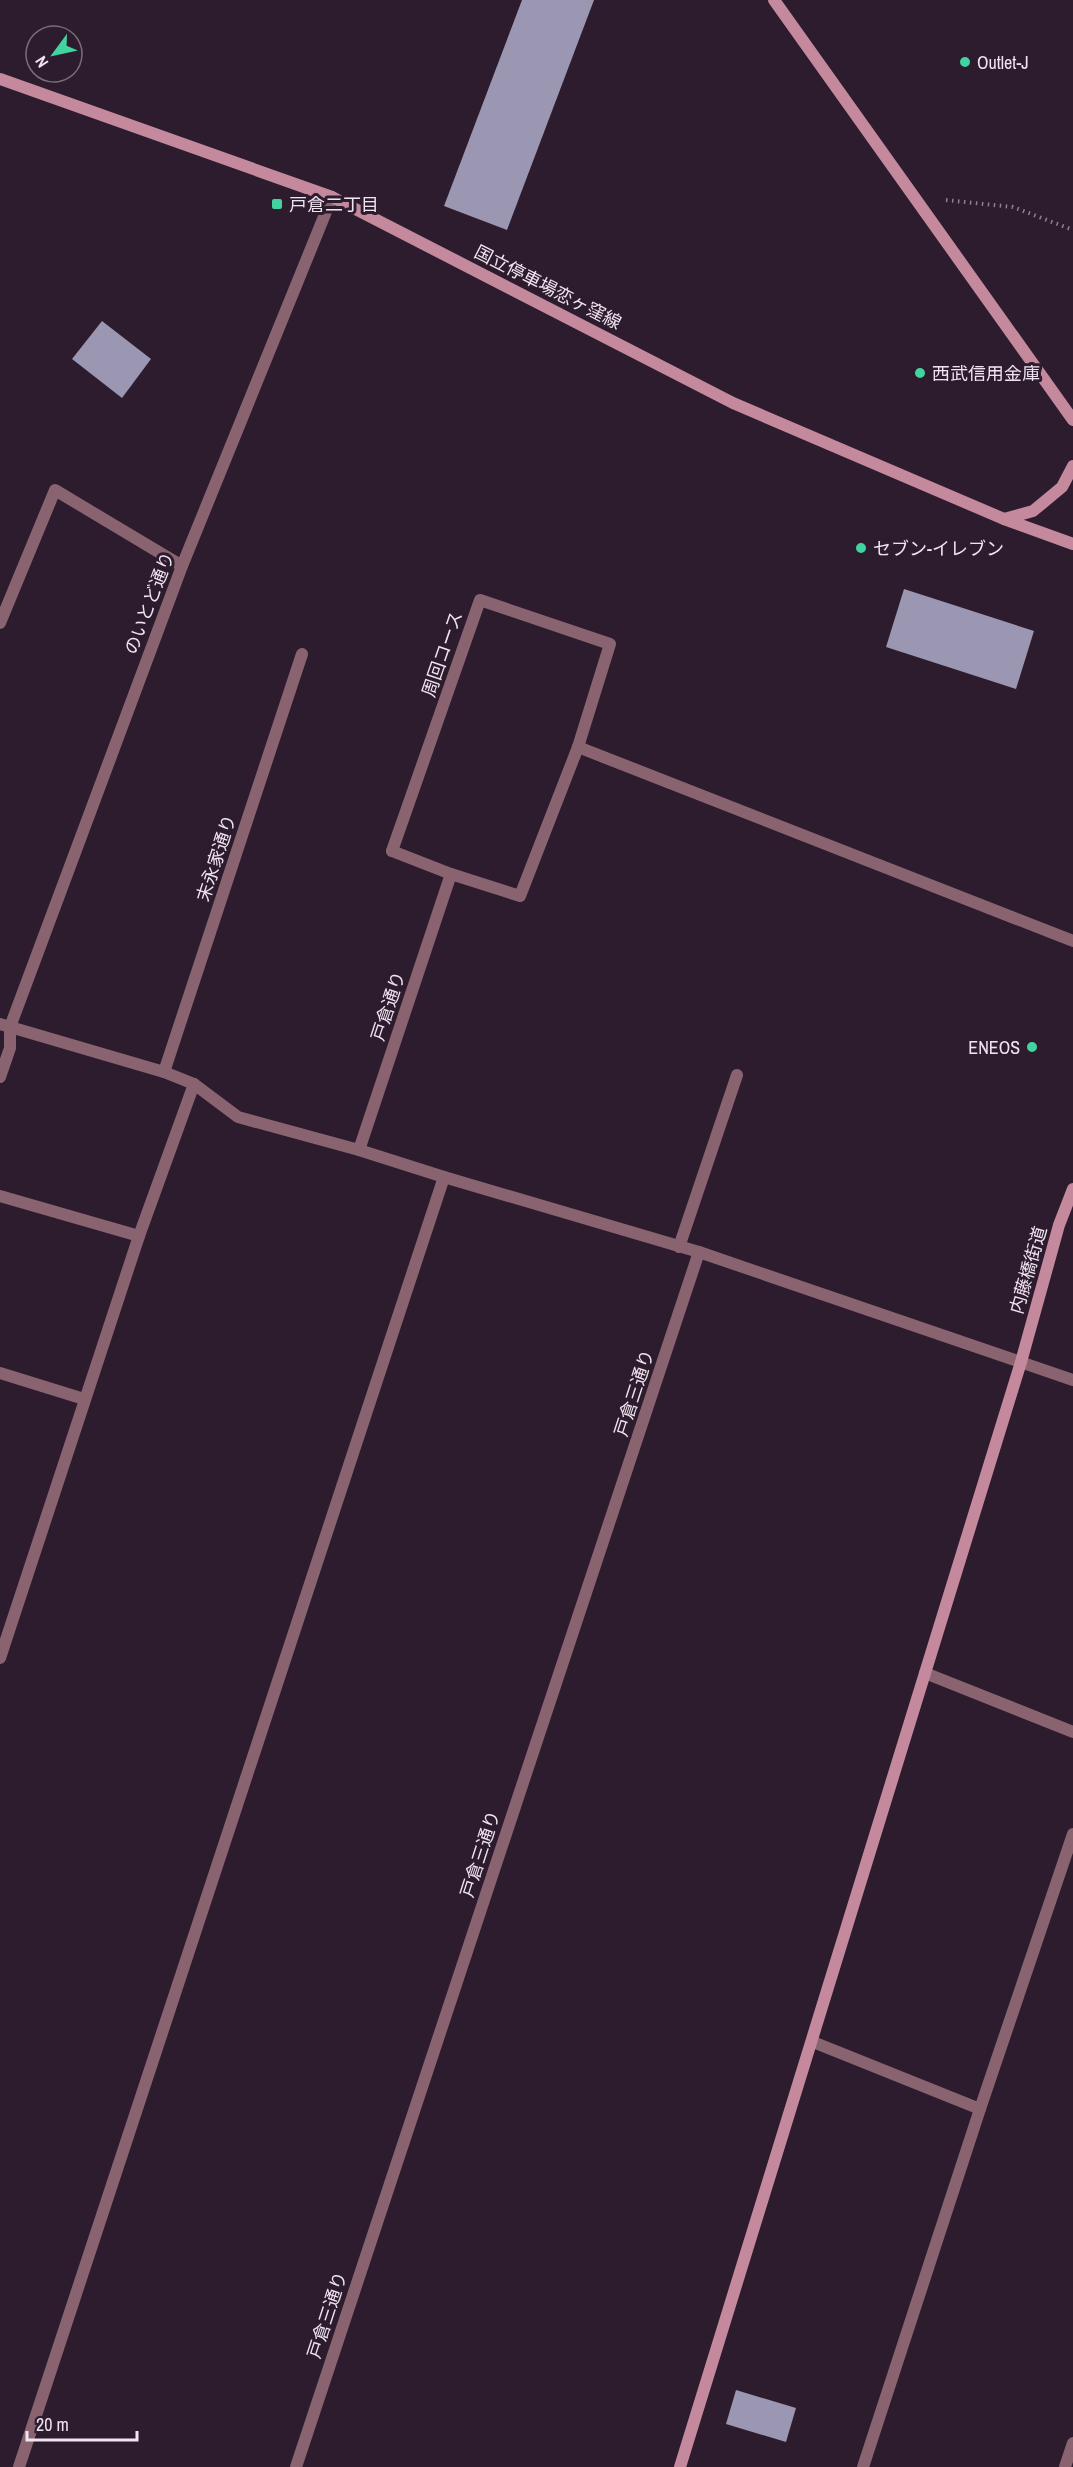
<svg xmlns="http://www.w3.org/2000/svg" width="1073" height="2467" font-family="'Archivo Narrow','Noto Sans JP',sans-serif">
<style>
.building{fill:#9b96b1}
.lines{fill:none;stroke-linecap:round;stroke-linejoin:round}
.path{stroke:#908190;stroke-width:4;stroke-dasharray:1.5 4.5;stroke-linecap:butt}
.lane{stroke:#896470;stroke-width:12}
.street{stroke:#896470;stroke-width:12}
.secondary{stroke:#c4899d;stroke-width:12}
.poi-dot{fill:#41d4a1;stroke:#2d1c2d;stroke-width:2}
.labels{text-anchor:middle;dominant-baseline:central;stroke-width:6;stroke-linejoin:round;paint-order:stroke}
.poi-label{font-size:18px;fill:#f0e4f0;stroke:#2d1c2d;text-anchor:start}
.street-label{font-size:18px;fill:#f0e4f0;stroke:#2d1c2d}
</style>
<rect width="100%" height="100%" fill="#2d1c2d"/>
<!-- building -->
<g class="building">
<path d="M 522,0 L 594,0 L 507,230 L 444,206 Z"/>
<path d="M 102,321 L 151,359 L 122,398 L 72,359 Z"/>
<path d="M 904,589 L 1034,631 L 1016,689 L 886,647 Z"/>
<path d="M 736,2390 L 796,2408 L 786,2442 L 726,2424 Z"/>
</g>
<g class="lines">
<!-- path -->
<path class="path" d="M 946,200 L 1013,207 L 1073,230"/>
<!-- lane -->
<g class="lane">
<path d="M 392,851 L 480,600 L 610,644 L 578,747"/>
<path d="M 0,1373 L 84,1399"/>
<path d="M 925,1673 L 1073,1732"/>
<path d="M 813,2042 L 980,2109"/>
<path d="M 1065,2467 L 1073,2443"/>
</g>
<!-- street -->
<g class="street">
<path d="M 0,623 L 55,490 L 182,566"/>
<path d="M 392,851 L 451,874 L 520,896 L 578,747 L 1073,941"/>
<path d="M 0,1024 L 164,1072 L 194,1084 L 238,1117 L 359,1150 L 444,1177 L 699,1252 L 1073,1380"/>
<path d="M 164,1072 L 302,654"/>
<path d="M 0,1077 L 10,1048 L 10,1027 L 182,566 L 332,197"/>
<path d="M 359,1150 L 451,874"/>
<path d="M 0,1196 L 139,1236"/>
<path d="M 679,1247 L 737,1075"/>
<path d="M 0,1658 L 139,1236 L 194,1084"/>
<path d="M 19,2467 L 444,1177"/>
<path d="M 296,2467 L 699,1252"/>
<path d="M 863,2467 L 980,2109 L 1073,1834"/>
</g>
<!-- secondary -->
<g class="secondary">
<path d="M 774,0 L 1073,420"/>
<path d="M 0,79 L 332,197 L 733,403 L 1004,519 L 1073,544"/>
<path d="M 1004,519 L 1033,511 L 1062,487 L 1073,466"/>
<path d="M 680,2467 L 1021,1362 L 1059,1225 L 1073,1189"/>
</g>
</g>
<!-- markers -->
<g class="poi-dot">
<circle cx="965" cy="62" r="6"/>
<rect x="271" y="198" width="12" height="12" rx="3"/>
<circle cx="920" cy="373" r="6"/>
<circle cx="861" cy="548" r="6"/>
<circle cx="1032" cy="1047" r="6"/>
</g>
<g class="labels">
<!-- poi labels -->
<g class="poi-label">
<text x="977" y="62">Outlet-J</text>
<text x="289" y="204">戸倉二丁目</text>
<text x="932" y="373">西武信用金庫</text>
<text x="873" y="548">セブン-イレブン</text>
<text x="1020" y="1047" text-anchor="end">ENEOS</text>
</g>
<!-- street labels -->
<g class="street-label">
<text transform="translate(548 287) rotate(27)">国立停車場恋ヶ窪線</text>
<text transform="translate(149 603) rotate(-69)">のいとど通り</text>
<text transform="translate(442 654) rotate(-71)">周回コース</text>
<text transform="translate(216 858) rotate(-72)">末永家通り</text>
<text transform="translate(388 1006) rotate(-72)">戸倉通り</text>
<text transform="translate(1028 1270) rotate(-74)">内藤橋街道</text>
<text transform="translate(634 1393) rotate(-72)">戸倉三通り</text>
<text transform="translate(480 1854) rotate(-72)">戸倉三通り</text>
<text transform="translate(327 2315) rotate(-72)">戸倉三通り</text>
</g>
</g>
<!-- north arrow -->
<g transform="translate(54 54) rotate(237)"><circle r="28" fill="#2d1c2d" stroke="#7b6c7b" stroke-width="1.5"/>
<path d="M0-4.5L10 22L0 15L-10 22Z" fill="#41d4a1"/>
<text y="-9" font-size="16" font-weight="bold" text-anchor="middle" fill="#f0e4f0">N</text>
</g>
<!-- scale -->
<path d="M27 2431v9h110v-9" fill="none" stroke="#f0e4f0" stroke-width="3"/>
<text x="36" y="2431" font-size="18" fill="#f0e4f0" stroke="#2d1c2d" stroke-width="4.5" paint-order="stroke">20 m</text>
</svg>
